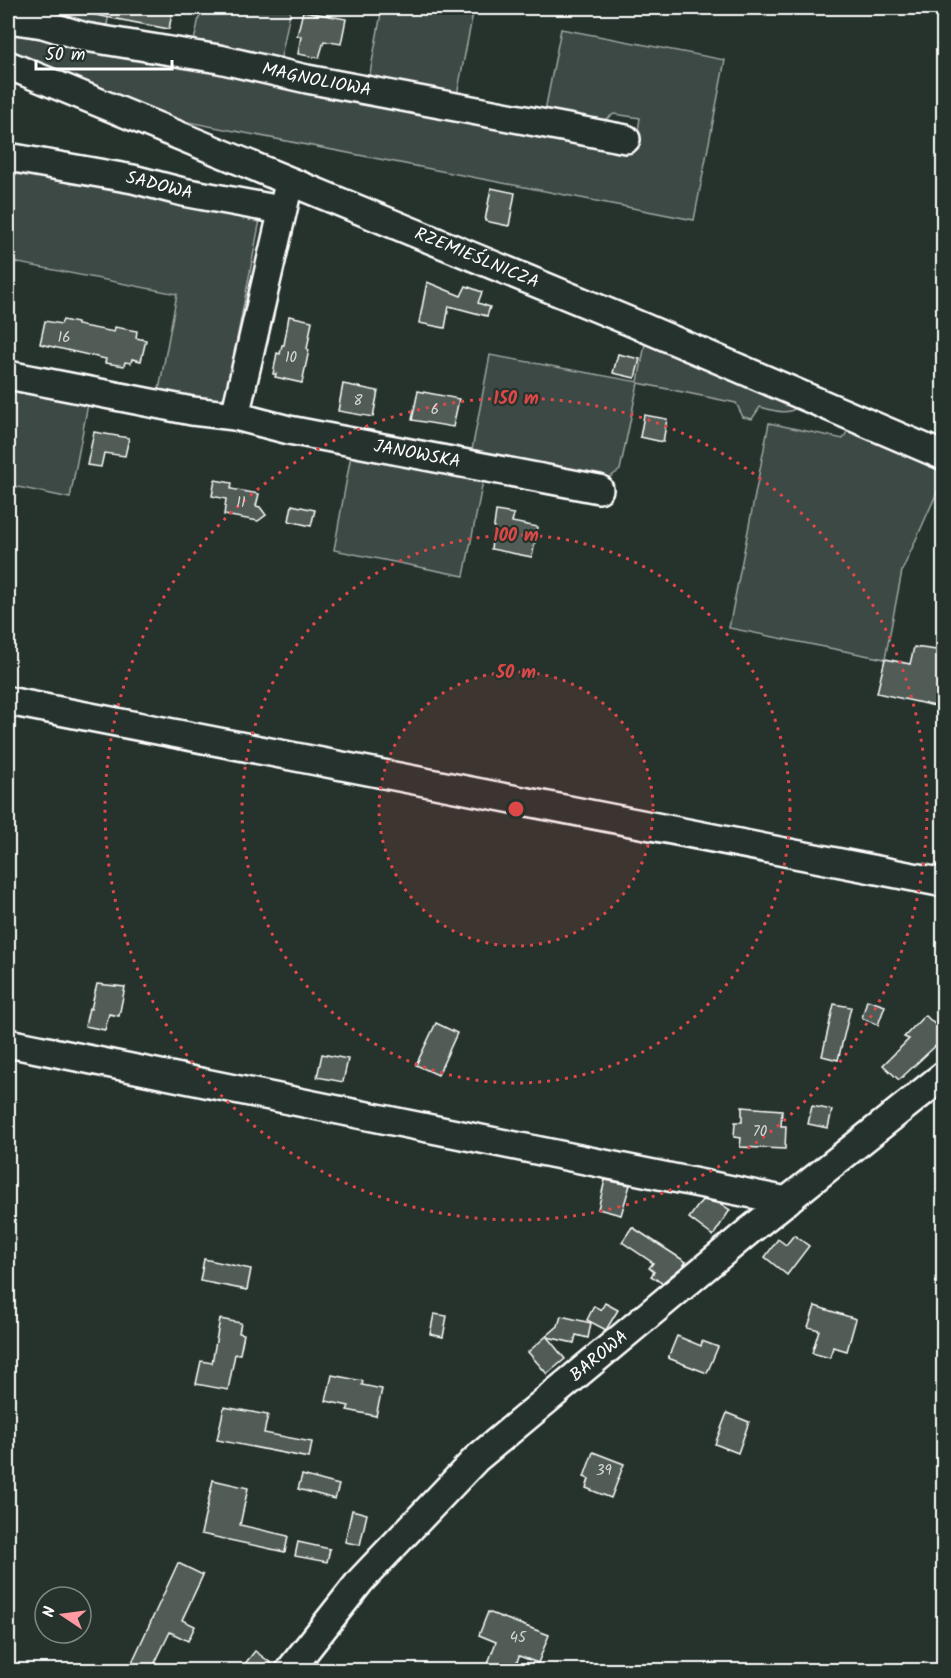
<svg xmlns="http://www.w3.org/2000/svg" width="951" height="1678" font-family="Kalam,sans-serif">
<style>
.green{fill:#3e4944;stroke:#9ea4a2;stroke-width:1.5}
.building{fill:#515c57;stroke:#fff;stroke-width:1.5}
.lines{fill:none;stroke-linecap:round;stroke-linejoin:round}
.minor-casing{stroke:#fff;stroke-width:32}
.minor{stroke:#26332d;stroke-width:27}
.ring{fill:none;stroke:#dc4848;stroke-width:3;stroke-dasharray:3 6}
.labels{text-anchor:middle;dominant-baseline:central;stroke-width:4.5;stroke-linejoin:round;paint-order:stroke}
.number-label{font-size:15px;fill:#d4d6d5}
.street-label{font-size:18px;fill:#fff;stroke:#26332d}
.centre{fill:#dc4848;stroke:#26332d;stroke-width:3}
.ring-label{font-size:18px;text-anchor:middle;font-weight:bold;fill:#dc4848;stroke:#26332d;stroke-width:4.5;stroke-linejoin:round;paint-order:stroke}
</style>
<rect width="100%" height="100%" fill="#26332d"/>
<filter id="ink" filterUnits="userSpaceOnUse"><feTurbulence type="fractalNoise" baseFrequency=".0167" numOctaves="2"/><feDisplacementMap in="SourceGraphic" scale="12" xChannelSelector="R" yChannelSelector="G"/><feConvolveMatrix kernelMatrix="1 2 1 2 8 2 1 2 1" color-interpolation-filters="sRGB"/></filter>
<g filter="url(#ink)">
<!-- green -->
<g class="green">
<path d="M 20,8 L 110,8 L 106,30 Z"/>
<path d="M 201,8 L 291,8 L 280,62 L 193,46 Z"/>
<path d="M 382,8 L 445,8 L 473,13 L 457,95 L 369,79 Z"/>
<path d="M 561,29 L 725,60 L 694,220 L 147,114 L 8,56 L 8,33 L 635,151 L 640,118 L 614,114 L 601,122 L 545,111 Z"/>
<path d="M 8,163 L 254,212 L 260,220 L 226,396 L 217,401 L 159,390 L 177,294 L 8,261 Z"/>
<path d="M 645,344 L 797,407 C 788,416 772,410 760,407 L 752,419 L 743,417 L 736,403 L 638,383 L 620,470 L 610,477 L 472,450 L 490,355 L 638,382 Z"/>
<path d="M 11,389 L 88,404 L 70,498 L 8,485 L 8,407 Z"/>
<path d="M 769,423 L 843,439 L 849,428 L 943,468 L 943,479 L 902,571 L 885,659 L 729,628 Z"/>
<path d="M 351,455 L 483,481 L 464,576 L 334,550 Z"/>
</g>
<!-- building -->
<g class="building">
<path d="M 95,8 L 173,8 L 169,29 L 95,15 Z"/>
<path d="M 303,11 L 346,19 L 341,44 L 324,41 L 319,58 L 298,54 L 301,36 L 297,36 Z"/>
<path d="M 491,188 L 515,193 L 509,226 L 485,221 Z"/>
<path d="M 427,282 L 461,296 L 466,286 L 482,292 L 478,303 L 490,307 L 487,316 L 449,306 L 445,328 L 419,323 Z"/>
<path d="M 289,316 L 312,321 L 307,349 L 309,350 L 302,383 L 275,377 L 276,374 L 273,374 L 277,353 L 280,354 L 282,345 L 284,345 Z"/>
<path d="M 63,320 L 77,323 L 77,325 L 114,332 L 115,327 L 137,331 L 136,338 L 146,340 L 141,361 L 132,359 L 131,363 L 125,362 L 124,366 L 105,363 L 106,359 L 40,344 L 45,321 L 61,324 Z"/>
<path d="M 618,354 L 640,359 L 635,378 L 613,373 Z"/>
<path d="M 343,384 L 378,391 L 373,417 L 338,411 Z"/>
<path d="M 418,391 L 459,399 L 453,427 L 412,420 Z"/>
<path d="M 644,415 L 667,419 L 663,442 L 640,437 Z"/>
<path d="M 94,432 L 129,438 L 125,456 L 104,453 L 101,467 L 87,465 Z"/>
<path d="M 215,480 L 232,483 L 231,489 L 259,494 L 256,506 L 260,507 L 266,515 L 258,521 L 224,515 L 226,499 L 212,496 Z"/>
<path d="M 292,505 L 315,510 L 311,526 L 289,521 Z"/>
<path d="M 496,511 L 514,514 L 512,522 L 538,527 L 532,557 L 491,549 Z"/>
<path d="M 914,647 L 944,651 L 944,708 L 877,693 L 885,659 L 910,664 Z"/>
<path d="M 97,984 L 125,987 L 119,1016 L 109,1014 L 105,1030 L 85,1026 L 89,1008 L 91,1009 Z"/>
<path d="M 867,1000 L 885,1006 L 878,1025 L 862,1018 Z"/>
<path d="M 834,1004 L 851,1007 L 838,1060 L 822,1056 Z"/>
<path d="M 925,1015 L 944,1033 L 944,1038 L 899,1080 L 883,1065 L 909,1039 L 904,1037 Z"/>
<path d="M 436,1023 L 457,1033 L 438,1075 L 416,1065 Z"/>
<path d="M 322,1054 L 348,1059 L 343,1082 L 317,1077 Z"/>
<path d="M 812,1106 L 832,1110 L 828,1128 L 808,1124 Z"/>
<path d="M 742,1107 L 782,1110 L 781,1126 L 786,1126 L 785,1149 L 740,1147 L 741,1138 L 734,1137 L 735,1122 L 742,1122 Z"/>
<path d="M 605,1180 L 630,1185 L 621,1215 L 598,1209 Z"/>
<path d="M 702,1200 L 721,1204 L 730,1210 L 713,1236 L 689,1218 Z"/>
<path d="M 632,1227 L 686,1262 L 683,1266 L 662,1283 L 651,1276 L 654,1272 L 649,1268 L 653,1263 L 622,1242 Z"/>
<path d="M 794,1235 L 809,1246 L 787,1275 L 765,1257 L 778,1239 L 786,1245 Z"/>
<path d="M 204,1259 L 251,1269 L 247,1290 L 200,1281 Z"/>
<path d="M 605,1303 L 618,1310 L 606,1330 L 587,1320 L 594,1306 L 601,1310 Z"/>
<path d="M 815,1306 L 856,1319 L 847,1351 L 833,1347 L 830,1358 L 812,1353 L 819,1330 L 808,1327 Z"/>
<path d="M 434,1314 L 447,1316 L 443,1337 L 430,1334 Z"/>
<path d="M 561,1316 L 591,1323 L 588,1338 L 576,1335 L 574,1343 L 547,1337 L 565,1359 L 547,1374 L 528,1352 L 558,1326 Z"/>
<path d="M 220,1319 L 241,1323 L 239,1333 L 244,1334 L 240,1354 L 235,1354 L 228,1390 L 196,1384 L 201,1361 L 212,1363 Z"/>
<path d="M 677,1336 L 701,1346 L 702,1341 L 718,1347 L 707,1373 L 668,1358 Z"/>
<path d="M 332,1375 L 363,1381 L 362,1385 L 382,1389 L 376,1416 L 347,1410 L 349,1406 L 326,1401 Z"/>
<path d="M 224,1407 L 268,1415 L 264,1433 L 312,1442 L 309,1458 L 217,1440 Z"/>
<path d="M 727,1413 L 749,1422 L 738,1453 L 715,1444 Z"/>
<path d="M 593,1452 L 624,1464 L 611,1498 L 586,1488 L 589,1479 L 584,1477 Z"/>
<path d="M 302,1475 L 339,1485 L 335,1499 L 298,1489 Z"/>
<path d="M 213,1480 L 248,1488 L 240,1525 L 288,1536 L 285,1552 L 201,1534 Z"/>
<path d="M 352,1510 L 367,1514 L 360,1545 L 345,1542 Z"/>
<path d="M 298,1542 L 330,1549 L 327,1562 L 295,1556 Z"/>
<path d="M 178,1563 L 203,1575 L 182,1620 L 195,1626 L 188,1641 L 170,1632 L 151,1671 L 128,1671 Z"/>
<path d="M 488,1612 L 549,1635 L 538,1663 L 519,1656 L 514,1671 L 485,1671 L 496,1642 L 479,1635 Z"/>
<path d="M 255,1651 L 275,1666 L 275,1671 L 239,1671 Z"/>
</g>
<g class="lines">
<!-- minor casing -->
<g class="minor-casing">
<g id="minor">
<path id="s1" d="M 8,19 L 43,24 L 85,37 L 219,59 L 307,79 L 626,139"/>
<path id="s2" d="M 8,65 L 631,322 L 944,456"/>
<path id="s3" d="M 8,157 L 133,179 L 183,192 L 281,210"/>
<path id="s4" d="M 8,375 L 192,411 L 235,416 L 289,430 L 599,489"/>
<path d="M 235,416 L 287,192"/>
<path d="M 8,701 L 944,883"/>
<path d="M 8,1043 L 787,1201"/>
<path id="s5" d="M 290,1670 L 361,1580 L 476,1459 L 749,1231 L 944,1075"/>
</g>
</g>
<!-- minor -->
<use href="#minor" class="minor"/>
</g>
</g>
<!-- distance rings -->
<circle cx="516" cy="809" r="137" fill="#dc4848" fill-opacity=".12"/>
<g class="ring">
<circle cx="516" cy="809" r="137"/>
<circle cx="516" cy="809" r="274"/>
<circle cx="516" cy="809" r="411"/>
</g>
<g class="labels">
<!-- number labels -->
<g class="number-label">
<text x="64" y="338">16</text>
<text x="291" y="358">10</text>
<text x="358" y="401">8</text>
<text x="435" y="410">6</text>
<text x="241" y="503">11</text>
<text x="760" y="1132">70</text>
<text x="604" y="1471">39</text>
<text x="518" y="1638">45</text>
</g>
<!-- street labels -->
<g class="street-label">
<text stroke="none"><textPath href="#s1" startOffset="315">MAGNOLIOWA</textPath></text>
<text stroke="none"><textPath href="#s3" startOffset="154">SADOWA</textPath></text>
<text stroke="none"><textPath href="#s2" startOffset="507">RZEMIEŚLNICZA</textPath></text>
<text stroke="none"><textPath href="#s4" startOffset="417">JANOWSKA</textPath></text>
<text stroke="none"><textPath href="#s5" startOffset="442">BAROWA</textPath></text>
</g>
</g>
<circle cx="516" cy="809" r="9" class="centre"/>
<g class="ring-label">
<text x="516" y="404">150 m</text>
<text x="516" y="541">100 m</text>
<text x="516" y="678">50 m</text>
</g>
<!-- margin -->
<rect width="951" height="1678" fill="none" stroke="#26332d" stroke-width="30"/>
<rect x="15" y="15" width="921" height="1648" fill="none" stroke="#fff" stroke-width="2" filter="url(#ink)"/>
<!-- north arrow -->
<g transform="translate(63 1615) rotate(283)"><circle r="28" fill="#26332d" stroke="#7d8581" stroke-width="1.5"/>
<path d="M0-4.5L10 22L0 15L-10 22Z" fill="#ff9aa2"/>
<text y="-9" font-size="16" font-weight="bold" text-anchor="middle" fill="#ffffff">N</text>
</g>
<!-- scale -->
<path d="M36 60v9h136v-9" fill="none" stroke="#ffffff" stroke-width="3"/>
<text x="45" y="60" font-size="18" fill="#ffffff" stroke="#26332d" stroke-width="4.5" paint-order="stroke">50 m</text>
</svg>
